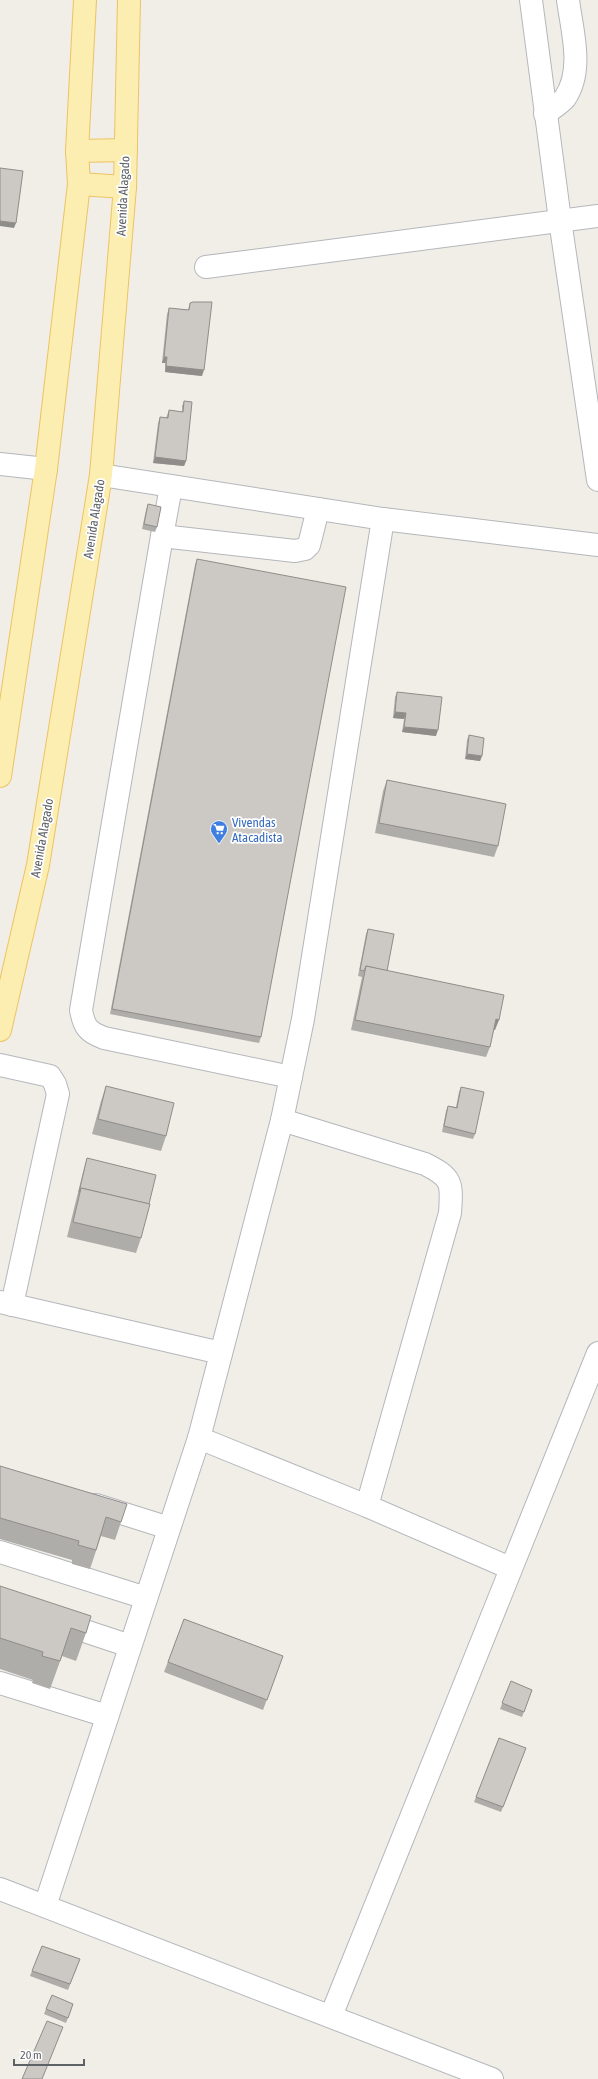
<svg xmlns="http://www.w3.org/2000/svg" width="598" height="2079" font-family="'Asap Condensed',sans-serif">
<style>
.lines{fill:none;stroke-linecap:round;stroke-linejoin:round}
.minor-casing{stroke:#b4b7bb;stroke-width:24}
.major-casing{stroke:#edc363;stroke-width:24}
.minor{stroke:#fff;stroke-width:22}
.major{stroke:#fceeb0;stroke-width:22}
.wall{fill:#afada9}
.shaded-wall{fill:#8f8d89}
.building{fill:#ccc9c4;stroke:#8f8d89}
.labels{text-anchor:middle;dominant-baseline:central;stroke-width:3.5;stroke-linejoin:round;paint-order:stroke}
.street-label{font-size:13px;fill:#5e6267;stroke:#fff}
.shop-label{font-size:13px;fill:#366cbe;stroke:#fff;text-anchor:start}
</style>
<rect width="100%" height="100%" fill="#f0eee7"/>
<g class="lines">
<!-- minor casing -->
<g class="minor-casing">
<g id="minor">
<path d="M 531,0 L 560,220 L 598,480"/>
<path d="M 545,114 C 551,109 560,104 565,98 C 584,70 572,31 568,0"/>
<path d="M 206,267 L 598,216"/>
<path d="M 0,464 L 46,469"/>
<path d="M 101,475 L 383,519 L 598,545"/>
<path d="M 162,536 L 171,487"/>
<path d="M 0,1065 L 50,1076 L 55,1084 L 58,1094 L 12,1305"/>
<path d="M 291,1077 L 104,1038 C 88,1032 84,1027 81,1010 L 162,536 L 295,551 L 305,549 L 309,545 L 318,509"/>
<path d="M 282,1120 L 425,1164 C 453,1178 452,1183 450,1213 L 367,1506"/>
<path d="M 0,1302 L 221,1353"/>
<path d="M 199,1438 L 367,1506 L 510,1568"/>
<path d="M 96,1505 L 169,1528"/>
<path d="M 0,1552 L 146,1598"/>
<path d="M 0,1603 L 130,1646"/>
<path d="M 0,1683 L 107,1716"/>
<path d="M 0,1889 L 492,2079"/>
<path d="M 45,1906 L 199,1438 L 282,1120 L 303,1019 L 383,519"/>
<path d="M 331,2016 L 598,1353"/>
</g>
</g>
<!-- major casing -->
<g class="major-casing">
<g id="major">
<path d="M 77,151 L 126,150"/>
<path d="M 79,184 L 125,187"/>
<path d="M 0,776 L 46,469 L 79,184 L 77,151 L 85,0"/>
<path d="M 0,1030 L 38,865 L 101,475 L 125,187 L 129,0"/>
</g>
</g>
<!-- minor -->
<use href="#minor" class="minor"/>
<!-- major -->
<use href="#major" class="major"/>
</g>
<!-- wall -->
<g class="wall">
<path d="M 190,303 L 202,376 L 165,372 L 165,363 L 162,363 L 167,314 L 169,308 L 188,310 Z"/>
<path d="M 184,401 L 186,461 L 184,466 L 153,463 L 158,423 L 160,417 L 166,418 L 169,410 L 182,412 L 182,406 Z"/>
<path d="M 148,504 L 157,527 L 155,532 L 142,529 L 146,510 Z"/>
<path d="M 197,559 L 261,1037 L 259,1043 L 110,1014 L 195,565 Z"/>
<path d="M 397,692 L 436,736 L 402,732 L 404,719 L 393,718 L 395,697 Z"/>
<path d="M 469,735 L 482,756 L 480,761 L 465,759 L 467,740 Z"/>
<path d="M 387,780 L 498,846 L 494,857 L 375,833 L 383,791 Z"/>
<path d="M 368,929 L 387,971 L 495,1030 L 493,1030 L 490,1047 L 486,1057 L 351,1030 L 362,977 L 358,976 L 366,934 Z"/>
<path d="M 106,1086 L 166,1136 L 161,1151 L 92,1134 L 101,1101 Z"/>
<path d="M 461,1087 L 475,1134 L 473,1139 L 442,1132 L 446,1111 L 448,1106 L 456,1107 L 459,1092 Z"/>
<path d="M 87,1158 L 149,1204 L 141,1238 L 136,1253 L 67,1237 L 84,1168 Z"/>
<path d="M 0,1466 L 121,1522 L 115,1540 L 101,1536 L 90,1569 L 72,1564 L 72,1560 L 0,1539 Z"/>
<path d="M 0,1586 L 86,1633 L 76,1661 L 62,1656 L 50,1689 L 32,1683 L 33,1680 L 0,1669 Z"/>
<path d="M 184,1619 L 283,1656 L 263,1710 L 164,1672 Z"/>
<path d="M 511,1681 L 532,1690 L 522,1717 L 500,1709 Z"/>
<path d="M 499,1738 L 526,1748 L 501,1812 L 474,1802 Z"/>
<path d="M 42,1946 L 80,1959 L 68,1990 L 30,1976 Z"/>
<path d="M 73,2004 L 66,2023 L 44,2014 L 46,2009 Z"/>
</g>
<!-- shaded-wall -->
<g class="shaded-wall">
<path d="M 0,221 L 16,223 L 14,228 L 0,226 Z"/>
<path d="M 164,357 L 167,357 L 165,363 L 162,363 Z"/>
<path d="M 166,366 L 204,370 L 202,376 L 165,372 Z"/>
<path d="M 155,457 L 186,461 L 184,466 L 153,463 Z"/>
<path d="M 395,712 L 406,713 L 404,719 L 393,718 Z"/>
<path d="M 404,727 L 438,730 L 436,736 L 402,732 Z"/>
<path d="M 467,754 L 482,756 L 480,761 L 465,759 Z"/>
<path d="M 496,1019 L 499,1020 L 495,1030 L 492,1030 Z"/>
</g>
<!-- building -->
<g class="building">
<path d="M 0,168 L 23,171 L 16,223 L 0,221 Z"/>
<path d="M 193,302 L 212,302 L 204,370 L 166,366 L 167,357 L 164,357 L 169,308 L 189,310 L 190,303 Z"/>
<path d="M 184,401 L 192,402 L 186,461 L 155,457 L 160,417 L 168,418 L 169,410 L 183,412 Z"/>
<path d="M 148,504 L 161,507 L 157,527 L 144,524 Z"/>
<path d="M 197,559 L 346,587 L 261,1037 L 112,1009 Z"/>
<path d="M 397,692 L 442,697 L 438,730 L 404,727 L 406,713 L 395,712 Z"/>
<path d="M 469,735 L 484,738 L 482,756 L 467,754 Z"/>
<path d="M 387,780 L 506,804 L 498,846 L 379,823 Z"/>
<path d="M 368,929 L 394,934 L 387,971 L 366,966 L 364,971 L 360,970 Z"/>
<path d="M 366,966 L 504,995 L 499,1020 L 496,1019 L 490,1047 L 355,1020 Z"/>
<path d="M 106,1086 L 174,1103 L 166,1136 L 98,1119 Z"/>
<path d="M 461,1087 L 484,1092 L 475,1134 L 444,1126 L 448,1106 L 457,1108 Z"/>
<path d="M 87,1158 L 156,1175 L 149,1204 L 81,1188 L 80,1192 L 79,1192 Z"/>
<path d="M 81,1188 L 150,1204 L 141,1238 L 73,1222 Z"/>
<path d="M 0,1466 L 127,1504 L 121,1522 L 106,1517 L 96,1550 L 78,1545 L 79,1541 L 0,1518 Z"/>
<path d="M 0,1586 L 91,1616 L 86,1633 L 71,1628 L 60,1661 L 42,1656 L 43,1652 L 0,1638 Z"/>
<path d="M 184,1619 L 283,1656 L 267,1700 L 168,1662 Z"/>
<path d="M 511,1681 L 532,1690 L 524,1712 L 502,1703 Z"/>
<path d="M 499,1738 L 526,1748 L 503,1807 L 476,1797 Z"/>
<path d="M 42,1946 L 80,1959 L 70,1984 L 32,1971 Z"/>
<path d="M 52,1995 L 73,2004 L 68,2018 L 46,2009 Z"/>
<path d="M 47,2021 L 63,2027 L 42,2079 L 22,2079 Z"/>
</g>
<!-- icons -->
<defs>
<g id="supermarket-pin" transform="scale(0.9)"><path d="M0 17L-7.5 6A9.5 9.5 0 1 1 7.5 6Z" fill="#3f7fe0" stroke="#fff"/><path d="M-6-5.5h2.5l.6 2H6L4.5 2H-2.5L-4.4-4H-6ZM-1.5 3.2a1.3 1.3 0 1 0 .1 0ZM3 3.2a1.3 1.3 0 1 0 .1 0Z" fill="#fff"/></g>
</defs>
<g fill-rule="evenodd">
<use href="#supermarket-pin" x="219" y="829"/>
</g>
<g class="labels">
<!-- street labels -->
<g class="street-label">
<text transform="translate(123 196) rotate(-87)">Avenida Alagado</text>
<text transform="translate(94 519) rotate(-81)">Avenida Alagado</text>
<text transform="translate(42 838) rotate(-80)">Avenida Alagado</text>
</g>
<!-- shop labels -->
<g class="shop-label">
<text x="232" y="822">Vivendas<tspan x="232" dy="15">Atacadista</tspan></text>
</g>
</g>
<!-- scale -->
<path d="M14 2059v6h70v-6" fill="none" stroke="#5e6267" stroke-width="2"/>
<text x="20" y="2059" font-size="12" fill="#5e6267" stroke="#ffffff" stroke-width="3" paint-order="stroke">20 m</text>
</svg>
